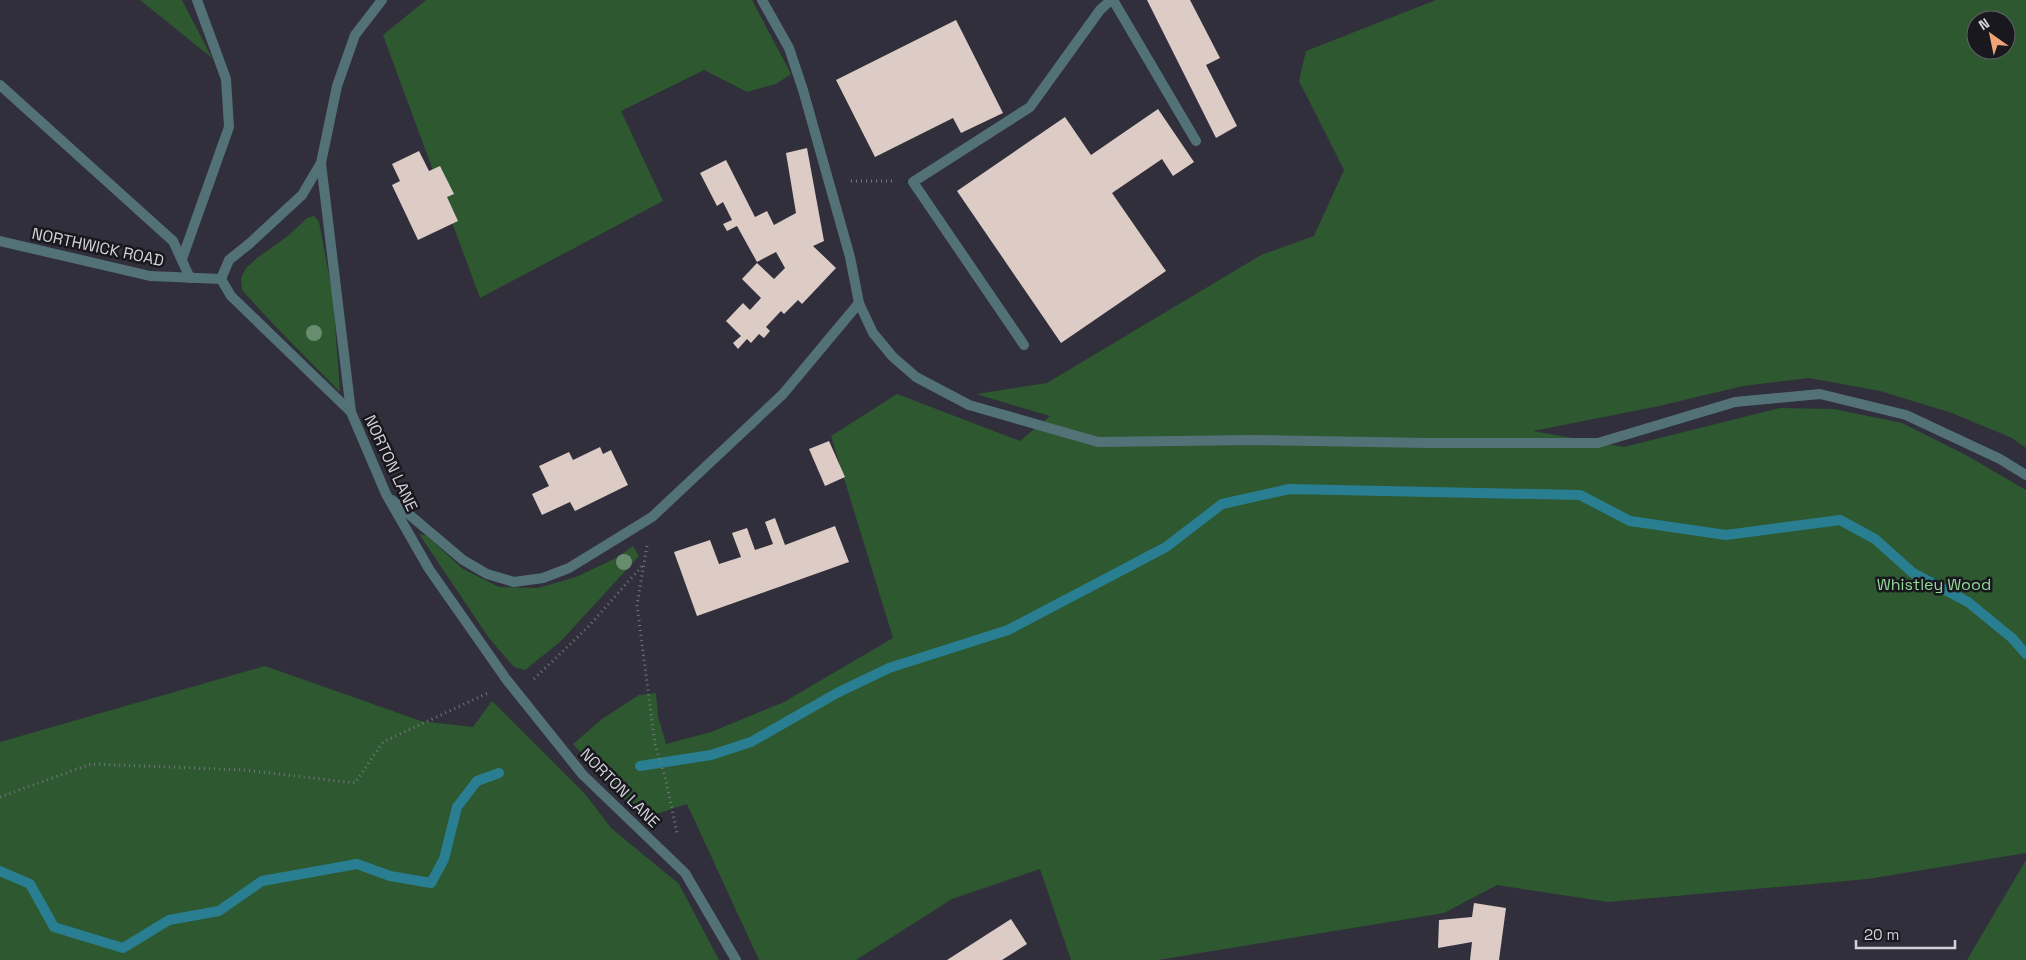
<svg xmlns="http://www.w3.org/2000/svg" width="2026" height="960" font-family="'Space Grotesk',sans-serif">
<style>
.green{fill:#2d5830;fill-rule:evenodd}
.lines{fill:none;stroke-linecap:round;stroke-linejoin:round}
.stream{stroke:#297f91;stroke-width:10}
.building{fill:#ddccc5}
.path{stroke:#76757f;stroke-width:3;stroke-dasharray:1 4;stroke-linecap:butt}
.lane{stroke:#527278;stroke-width:10}
.street{stroke:#527278;stroke-width:10}
.tree{fill:#678c6e}
.labels{text-anchor:middle;dominant-baseline:central;stroke-width:5;stroke-linejoin:round;paint-order:stroke}
.street-label{font-size:16px;fill:#d3d2da;stroke:#19181e}
.park-label{font-size:16px;fill:#93d897;stroke:#19181e}
</style>
<rect width="100%" height="100%" fill="#312f3b"/>
<!-- green -->
<g class="green">
<path d="M 140,0 L 182,0 L 212,58 Z"/>
<path d="M 426,0 L 752,0 L 791,74 L 776,84 L 747,92 L 704,70 L 621,111 L 663,201 L 480,298 L 383,35 Z"/>
<path d="M 1436,0 L 2026,0 L 2026,448 L 2012,438 L 1952,413 L 1880,391 L 1809,378 L 1743,386 L 1659,406 L 1533,431 L 1624,447 L 1780,408 L 1834,409 L 1902,423 L 1966,455 L 2026,490 L 2026,853 L 1868,879 L 1608,902 L 1497,885 L 1444,913 L 1158,960 L 1071,960 L 1040,869 L 952,899 L 856,960 L 759,960 L 687,804 L 644,818 L 607,783 L 573,744 L 602,719 L 639,695 L 656,693 L 658,716 L 666,744 L 711,732 L 784,702 L 893,638 L 831,436 L 897,394 L 1020,441 L 1050,416 L 976,394 L 1047,383 L 1261,255 L 1314,236 L 1344,170 L 1299,81 L 1306,51 ZM 1976,20 L 2006,20 L 2006,50 L 1976,50 Z"/>
<path d="M 314,216 L 319,222 L 333,296 L 340,392 L 274,325 L 242,290 L 241,278 L 246,268 L 257,258 L 288,236 L 307,218 Z"/>
<path d="M 419,534 L 427,536 L 463,569 L 499,587 L 538,588 L 576,577 L 618,557 L 633,546 L 639,556 L 561,641 L 525,670 L 514,667 L 489,638 Z"/>
<path d="M 265,666 L 421,721 L 473,727 L 492,701 L 586,795 L 611,828 L 679,884 L 719,960 L 0,960 L 0,742 Z"/>
<path d="M 2026,860 L 2026,960 L 1967,960 Z"/>
</g>
<g class="lines">
<!-- stream -->
<g class="stream">
<path d="M 640,766 L 711,755 L 751,742 L 837,693 L 889,668 L 1008,630 L 1166,547 L 1222,504 L 1289,489 L 1580,495 L 1630,521 L 1726,535 L 1840,520 L 1875,539 L 1913,573 L 1968,602 L 2012,638 L 2026,654"/>
<path d="M 0,871 L 30,884 L 54,927 L 123,948 L 169,920 L 219,911 L 262,881 L 357,864 L 390,876 L 431,883 L 444,859 L 457,807 L 477,781 L 499,773"/>
</g>
</g>
<!-- building -->
<g class="building">
<path d="M 1147,0 L 1190,0 L 1220,58 L 1206,65 L 1237,126 L 1216,138 Z"/>
<path d="M 956,20 L 1003,113 L 961,133 L 953,118 L 875,157 L 836,80 Z"/>
<path d="M 1158,109 L 1194,162 L 1173,176 L 1162,159 L 1112,193 L 1166,271 L 1061,343 L 957,191 L 1065,117 L 1091,155 Z"/>
<path d="M 807,148 L 824,241 L 813,246 L 836,268 L 802,304 L 798,300 L 784,314 L 781,311 L 766,327 L 770,331 L 764,338 L 759,334 L 751,343 L 747,339 L 738,349 L 733,343 L 741,336 L 726,321 L 743,303 L 750,310 L 761,298 L 742,279 L 757,263 L 774,279 L 785,268 L 776,252 L 757,262 L 737,226 L 727,231 L 723,224 L 732,220 L 723,202 L 717,206 L 700,173 L 726,160 L 755,217 L 767,211 L 774,225 L 796,213 L 786,153 Z"/>
<path d="M 419,151 L 429,171 L 440,166 L 454,194 L 447,197 L 458,221 L 418,240 L 392,185 L 400,181 L 392,164 Z"/>
<path d="M 829,441 L 845,477 L 825,486 L 809,449 Z"/>
<path d="M 600,447 L 603,454 L 611,450 L 628,485 L 575,511 L 570,502 L 542,515 L 532,494 L 549,486 L 539,466 L 569,452 L 573,460 Z"/>
<path d="M 775,518 L 785,545 L 835,526 L 849,562 L 697,616 L 674,552 L 710,540 L 719,564 L 741,557 L 732,533 L 747,528 L 755,550 L 773,544 L 765,522 Z"/>
<path d="M 1474,903 L 1506,908 L 1499,960 L 1470,960 L 1472,942 L 1438,948 L 1439,920 L 1472,917 Z"/>
<path d="M 1011,919 L 1027,944 L 1002,960 L 947,960 Z"/>
</g>
<g class="lines">
<!-- path -->
<g class="path">
<path d="M 851,181 L 892,181"/>
<path d="M 647,546 L 637,605 L 655,744 L 666,781 L 677,833"/>
<path d="M 534,679 L 588,627 L 643,565"/>
<path d="M 0,797 L 91,764 L 244,770 L 355,783 L 383,742 L 490,692"/>
</g>
<!-- lane -->
<g class="lane">
<path d="M 1113,0 L 1196,141"/>
<path d="M 0,85 L 173,241 L 190,278"/>
<path d="M 182,259 L 229,127 L 226,79 L 197,0"/>
<path d="M 1024,345 L 913,182 L 1030,107 L 1100,10 L 1111,0"/>
</g>
<!-- street -->
<g class="street">
<path d="M 382,0 L 355,35 L 337,86 L 321,163 L 302,195 L 249,244 L 229,260 L 221,279 L 231,296 L 351,412 L 386,494 L 429,569 L 506,679 L 583,775 L 685,873 L 736,960"/>
<path d="M 762,0 L 789,48 L 803,90 L 850,257 L 859,303 L 873,333 L 893,357 L 916,377 L 969,405 L 1098,442 L 1252,440 L 1428,443 L 1598,443 L 1735,402 L 1820,394 L 1906,415 L 2000,459 L 2026,475"/>
<path d="M 321,163 L 351,412"/>
<path d="M 0,241 L 150,276 L 221,279"/>
<path d="M 392,500 L 463,560 L 487,574 L 514,582 L 543,578 L 569,568 L 652,517 L 783,394 L 859,303"/>
</g>
</g>
<!-- trees -->
<g class="tree">
<circle cx="314" cy="333" r="8"/>
<circle cx="624" cy="562" r="8"/>
</g>
<g class="labels">
<!-- street labels -->
<g class="street-label">
<text transform="translate(98 247) rotate(12)">NORTHWICK ROAD</text>
<text transform="translate(391 463) rotate(65)">NORTON LANE</text>
<text transform="translate(620 788) rotate(45)">NORTON LANE</text>
</g>
<!-- park labels -->
<g class="park-label">
<text x="1934" y="584">Whistley Wood</text>
</g>
</g>
<!-- north arrow -->
<g transform="translate(1991 35) rotate(327)"><circle r="24" fill="#19181e" stroke="#636269"/>
<path d="M0-4L9 19L0 12L-9 19Z" fill="#efa377"/>
<text y="-8" font-size="14" font-weight="bold" text-anchor="middle" fill="#d3d2da">N</text>
</g>
<!-- scale -->
<path d="M1856 940v8h99v-8" fill="none" stroke="#d3d2da" stroke-width="2.5"/>
<text x="1864" y="940" font-size="15" fill="#d3d2da" stroke="#19181e" stroke-width="4" paint-order="stroke">20 m</text>
</svg>
